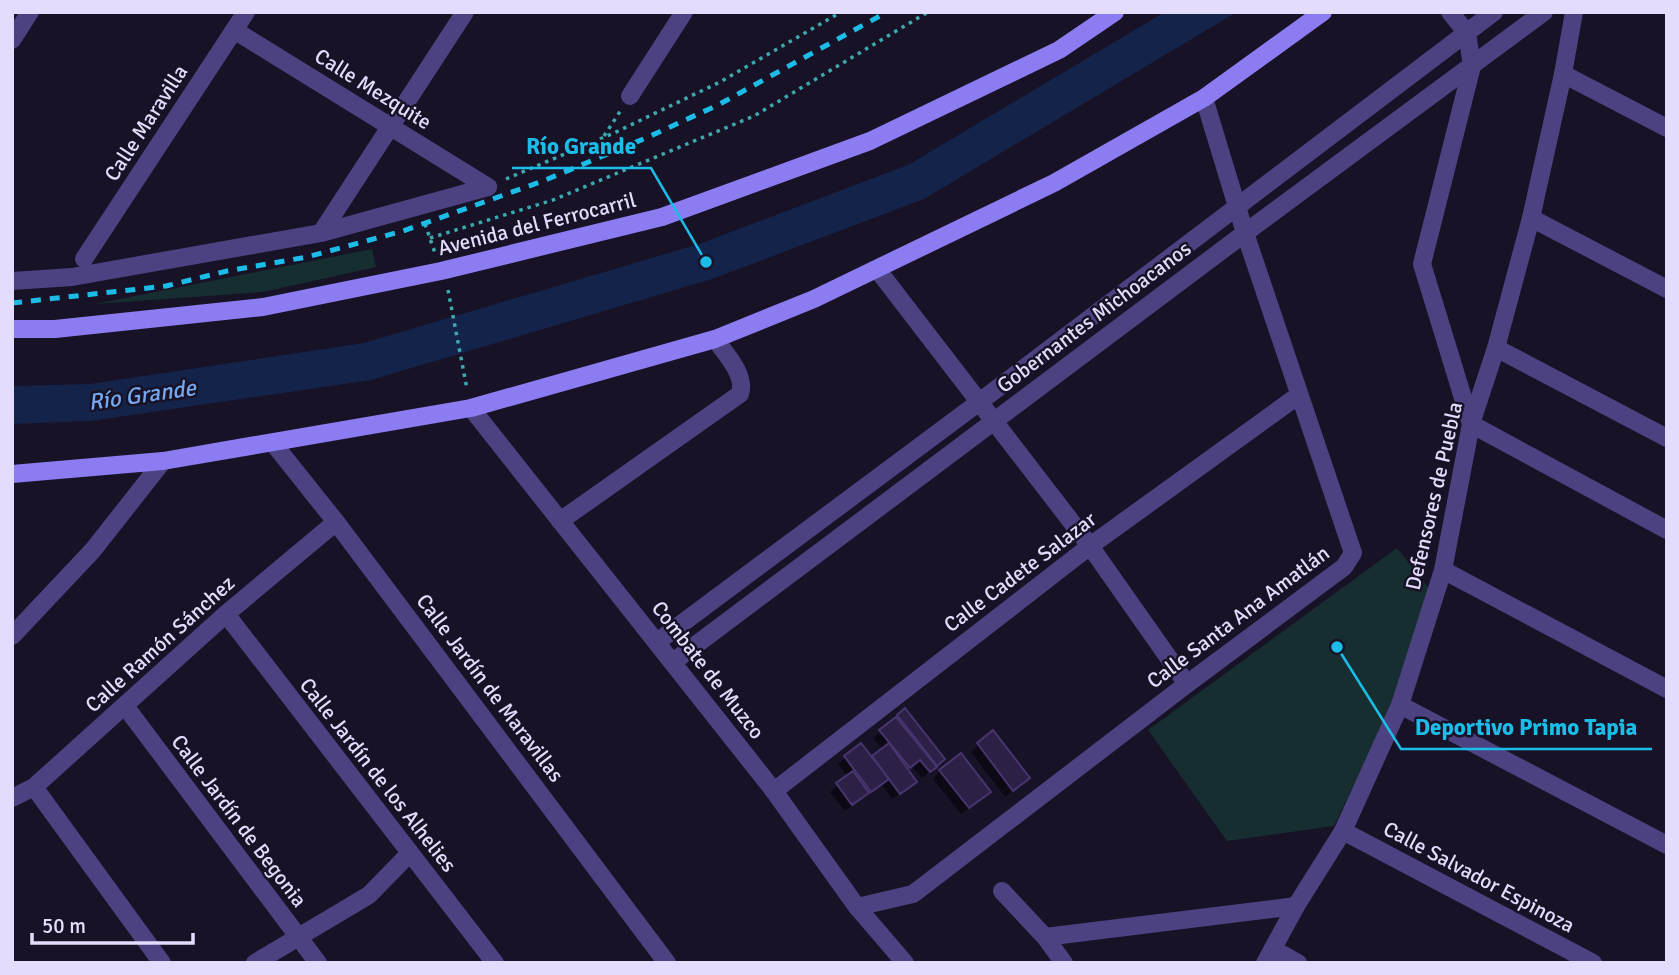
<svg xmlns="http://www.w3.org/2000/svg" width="1679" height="975" font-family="Signika,sans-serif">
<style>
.green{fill:#162e30}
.water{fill:#142349}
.shadow{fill:#0007}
.building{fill:#2c2046;stroke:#473570;stroke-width:2}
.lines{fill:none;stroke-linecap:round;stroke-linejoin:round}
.path{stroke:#3ca9af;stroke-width:3.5;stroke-dasharray:3.5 5;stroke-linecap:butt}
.pedestrian{stroke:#4c4281;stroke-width:18}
.minor{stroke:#4c4281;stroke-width:18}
.tertiary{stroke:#4c4281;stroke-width:18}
.secondary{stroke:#8c7cf2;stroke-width:18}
.rail{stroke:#1bbde8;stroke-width:5;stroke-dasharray:10 9;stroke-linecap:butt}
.labels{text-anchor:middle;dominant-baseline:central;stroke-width:5;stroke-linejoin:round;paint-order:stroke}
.street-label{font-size:21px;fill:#e3dcfc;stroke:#181227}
.water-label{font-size:23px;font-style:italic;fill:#74a9f1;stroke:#181227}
.leader{fill:none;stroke:#1bbde8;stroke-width:2.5}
.callout-dot{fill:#1bbde8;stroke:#181227;stroke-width:2.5}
.callout-label{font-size:23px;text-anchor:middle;font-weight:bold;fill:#1bbde8;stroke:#181227;stroke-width:5;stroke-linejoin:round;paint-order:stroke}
</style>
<rect width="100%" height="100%" fill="#181227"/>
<!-- green -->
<g class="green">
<path d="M 372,249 L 376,267 L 263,292 L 95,304 Z"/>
<path d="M 1397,548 L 1431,591 L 1394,702 L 1334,826 L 1227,841 L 1148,730 Z"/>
</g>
<!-- water -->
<path class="water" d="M 1165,12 L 1237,12 L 924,199 L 712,279 L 371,380 L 91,421 L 12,424 L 12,386 L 90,384 L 364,343 L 699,244 L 908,165 Z"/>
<!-- shadow -->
<g class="shadow">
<path d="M 905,711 L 943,759 L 922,778 L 912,766 L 907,770 L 908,788 L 892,799 L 882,785 L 845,811 L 830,792 L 848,777 L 838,764 L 861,745 L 871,759 L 883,750 L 873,738 Z"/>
<path d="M 993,733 L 1021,785 L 1005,797 L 971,752 Z"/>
<path d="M 940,771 L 982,798 L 961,814 L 933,779 Z"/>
</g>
<!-- building -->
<g class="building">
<path d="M 905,708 L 945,759 L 937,766 L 897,715 Z"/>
<path d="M 896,717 L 937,767 L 930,772 L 920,760 L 910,768 L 879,730 Z"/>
<path d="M 993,730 L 1030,778 L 1013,791 L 977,743 Z"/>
<path d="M 861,743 L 889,779 L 871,792 L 844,756 Z"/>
<path d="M 889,743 L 917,782 L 900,794 L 872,756 Z"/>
<path d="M 961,753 L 991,792 L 969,808 L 939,770 Z"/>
<path d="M 853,771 L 869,793 L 852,805 L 836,783 Z"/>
</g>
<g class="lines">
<!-- path -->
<g class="path">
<path d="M 604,136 L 621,110"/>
<path d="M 506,179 L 614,133 L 720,82 L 841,12"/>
<path d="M 425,224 L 435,253"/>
<path d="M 430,238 L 553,200 L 754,116 L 928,12"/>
<path d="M 448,290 L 467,389"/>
</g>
<!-- pedestrian -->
<path class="pedestrian" d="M 12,281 L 72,277 L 321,233 L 488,187"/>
<!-- minor -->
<g class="minor">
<path d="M 1450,12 L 1467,33 L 1472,66 L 1422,264 L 1471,424"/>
<path d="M 234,30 L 488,187"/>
<path d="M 12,40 L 30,12"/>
<path d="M 1563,74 L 1667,128"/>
<path d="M 630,96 L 684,12"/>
<path d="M 1531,218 L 1667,289"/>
<path d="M 321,233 L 465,12"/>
<path d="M 84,259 L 246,12"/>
<path d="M 877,269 L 1090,546 L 1187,684"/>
<path d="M 1496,348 L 1667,438"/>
<path d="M 471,408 L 774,791 L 857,907 L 905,963"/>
<path d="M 1471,424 L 1667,530"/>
<path d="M 560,521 L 740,394 C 746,375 726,354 715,339"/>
<path d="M 1443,570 L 1667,689"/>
<path d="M 226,614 L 495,963"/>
<path d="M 12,636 L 93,550 L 163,461"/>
<path d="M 657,642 L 978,403 L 1494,12"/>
<path d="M 673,662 L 1245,233 L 1544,12"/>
<path d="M 1400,705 L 1667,845"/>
<path d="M 125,706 L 318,963"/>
<path d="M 34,787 L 162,963"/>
<path d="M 774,791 L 1090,546 L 1299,395"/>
<path d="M 12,798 L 34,787 L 226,614 L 336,522"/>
<path d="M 1343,831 L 1593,963"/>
<path d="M 1002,891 L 1045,937 L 1064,963"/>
<path d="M 857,907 L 913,894 L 1187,684 L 1344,567 L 1353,553 L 1245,233 L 1204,98"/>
<path d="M 1045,937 L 1296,906"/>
<path d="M 1273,949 L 1298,963"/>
<path d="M 255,963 L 369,895 L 410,853"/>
<path d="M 1265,963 L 1296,906 L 1343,831 L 1400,705 L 1443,570 L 1471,424 L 1496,348 L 1531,218 L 1563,74 L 1574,12"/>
</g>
<!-- tertiary -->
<path class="tertiary" d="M 273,443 L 336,522 L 667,963"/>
<!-- secondary -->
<g class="secondary">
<path d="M 12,329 L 55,329 L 263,307 L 441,271 L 662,217 L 870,141 L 1059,50 L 1115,12"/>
<path d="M 12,474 L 163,461 L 471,408 L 715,339 L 814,299 L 1054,183 L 1204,98 L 1323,12"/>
</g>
<!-- rail -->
<path class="rail" d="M 12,303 L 166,286 L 227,271 L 307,257 L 403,231 L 543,181 L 646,138 L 718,105 L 887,12"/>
</g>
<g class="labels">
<!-- street labels -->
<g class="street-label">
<text transform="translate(373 89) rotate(32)">Calle Mezquite</text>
<text transform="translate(146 123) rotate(-57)">Calle Maravilla</text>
<text transform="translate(537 224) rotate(-14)">Avenida del Ferrocarril</text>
<text transform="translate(1094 317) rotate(-37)">Gobernantes Michoacanos</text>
<text transform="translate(1434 496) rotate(-77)">Defensores de Puebla</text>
<text transform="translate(1020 572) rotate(-37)">Calle Cadete Salazar</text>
<text transform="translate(1238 617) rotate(-37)">Calle Santa Ana Amatlán</text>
<text transform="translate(160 644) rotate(-42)">Calle Ramón Sánchez</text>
<text transform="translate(708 670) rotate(52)">Combate de Muzco</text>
<text transform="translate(490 688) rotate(53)">Calle Jardín de Maravillas</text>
<text transform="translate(378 775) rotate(52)">Calle Jardín de los Alhelies</text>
<text transform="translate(239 821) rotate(53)">Calle Jardín de Begonia</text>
<text transform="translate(1479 877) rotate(28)">Calle Salvador Espinoza</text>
</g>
<!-- water labels -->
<g class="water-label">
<text transform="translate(142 395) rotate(-8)">Río Grande</text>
</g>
</g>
<!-- callouts -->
<path class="leader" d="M706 262L651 168H512M1337 647L1401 749H1652"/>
<g class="callout-dot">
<circle cx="706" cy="262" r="7"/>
<circle cx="1337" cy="647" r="7"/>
</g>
<g class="callout-label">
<text x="581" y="154">Río Grande</text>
<text x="1526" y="735">Deportivo Primo Tapia</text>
</g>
<!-- border -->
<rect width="1679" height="975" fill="none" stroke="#e3dcfc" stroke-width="28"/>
<!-- scale -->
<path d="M32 933v10h161v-10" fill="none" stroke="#e3dcfc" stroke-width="3.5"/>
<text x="42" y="933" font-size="21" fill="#e3dcfc" stroke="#181227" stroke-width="5" paint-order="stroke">50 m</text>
</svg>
